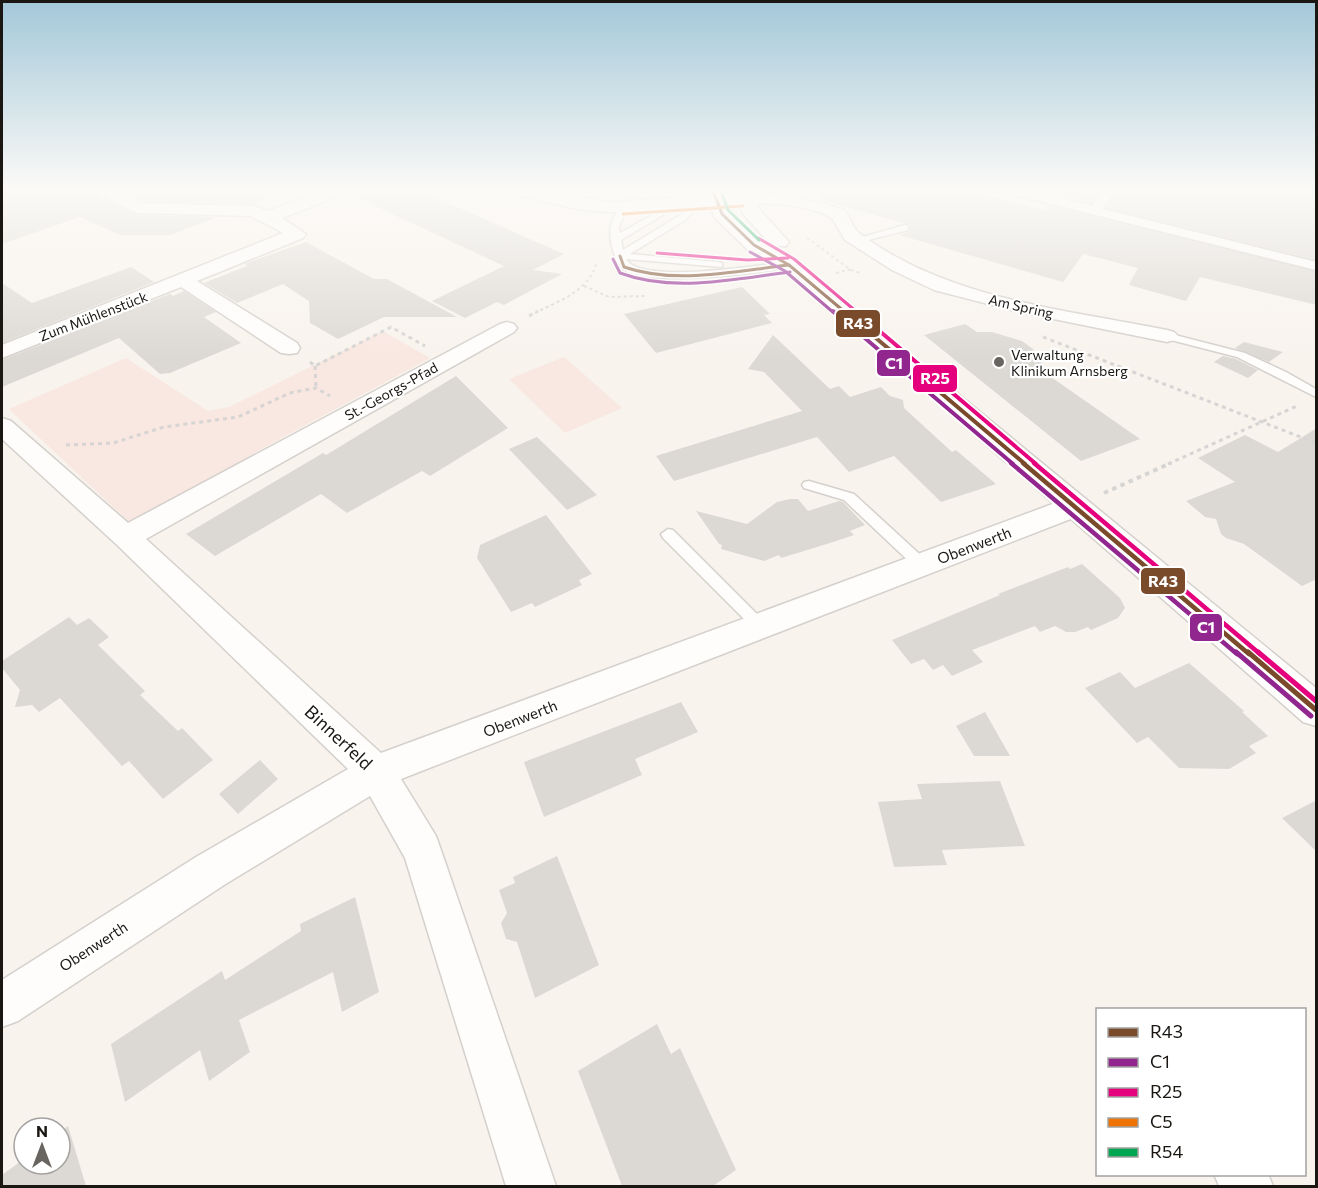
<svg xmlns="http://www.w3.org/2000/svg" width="1318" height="1188" font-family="Commissioner,sans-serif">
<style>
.green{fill:#f9e7e1}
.building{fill:#dcd9d4}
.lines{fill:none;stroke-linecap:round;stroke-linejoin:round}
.service-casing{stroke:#d4d0cb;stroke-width:3}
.pedestrian-casing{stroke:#d4d0cb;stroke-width:4}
.minor-casing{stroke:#d4d0cb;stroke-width:3}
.tertiary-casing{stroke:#d4d0cb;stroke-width:3}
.path-far2{stroke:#d6d5d4;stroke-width:2;stroke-dasharray:3 3;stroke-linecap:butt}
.path-far1{stroke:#d6d5d4;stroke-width:3;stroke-dasharray:4 4;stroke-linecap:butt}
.path{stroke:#d6d5d4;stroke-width:4;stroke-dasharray:4.5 4.5;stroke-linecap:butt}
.service{fill:#fefdfc;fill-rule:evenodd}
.pedestrian{fill:#fefdfc;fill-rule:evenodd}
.minor{fill:#fefdfc;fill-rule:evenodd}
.tertiary{fill:#fefdfc;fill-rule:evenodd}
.bus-1-far3-casing{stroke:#fff;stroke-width:6}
.bus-1-far2-casing{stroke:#fff;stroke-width:8}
.bus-1-far1-casing{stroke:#fff;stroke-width:9}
.bus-1-casing{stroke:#fff;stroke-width:10}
.bus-2-far3-casing{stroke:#fff;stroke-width:6}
.bus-2-far2-casing{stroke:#fff;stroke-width:8}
.bus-2-far1-casing{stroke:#fff;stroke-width:9}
.bus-2-casing{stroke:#fff;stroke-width:10}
.bus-3-far3-casing{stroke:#fff;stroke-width:6}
.bus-3-far2-casing{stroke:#fff;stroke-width:8}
.bus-3-far1-casing{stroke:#fff;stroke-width:9}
.bus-3-casing{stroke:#fff;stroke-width:10}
.bus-4-casing{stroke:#fff;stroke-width:6}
.bus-5-casing{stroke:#fff;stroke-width:6}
.bus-1-far3{stroke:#7a4b2a;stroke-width:3}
.bus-1-far2{stroke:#7a4b2a;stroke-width:4}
.bus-1-far1{stroke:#7a4b2a;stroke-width:4.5}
.bus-1{stroke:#7a4b2a;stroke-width:5}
.bus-2-far3{stroke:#91268f;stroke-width:3}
.bus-2-far2{stroke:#91268f;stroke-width:4}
.bus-2-far1{stroke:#91268f;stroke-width:4.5}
.bus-2{stroke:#91268f;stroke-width:5}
.bus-3-far3{stroke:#e5007d;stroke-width:3}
.bus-3-far2{stroke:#e5007d;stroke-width:4}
.bus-3-far1{stroke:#e5007d;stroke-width:4.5}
.bus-3{stroke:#e5007d;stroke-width:5}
.bus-4{stroke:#f07200;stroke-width:3}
.bus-5{stroke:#00a651;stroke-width:3}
.poi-dot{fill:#68645f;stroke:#fff;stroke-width:2}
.labels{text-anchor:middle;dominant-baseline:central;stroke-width:4.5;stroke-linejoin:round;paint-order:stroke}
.far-street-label{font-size:14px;fill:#1a1713;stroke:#fff}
.far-poi-label{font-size:14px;fill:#1a1713;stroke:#fff;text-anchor:start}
.street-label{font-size:15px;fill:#1a1713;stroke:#fff}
.near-street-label{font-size:18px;fill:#1a1713;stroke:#fff}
.line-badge{stroke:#fff;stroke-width:2}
.badge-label{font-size:16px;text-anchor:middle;font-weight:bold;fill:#fff}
</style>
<rect width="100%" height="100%" fill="#f8f3ed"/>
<!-- green -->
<g class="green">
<path d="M 383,331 L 430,358 L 274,442 L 131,524 L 9,409 L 126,358 L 208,411 L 229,407 Z"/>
<path d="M 564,357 L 622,408 L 565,433 L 509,379 Z"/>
</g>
<!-- building -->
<g class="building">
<path d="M 2,191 L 94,191 L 97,196 L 138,215 L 217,217 L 171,235 L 120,235 L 80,217 L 2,244 Z"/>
<path d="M 123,191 L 193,191 L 202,196 L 215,191 L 278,191 L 279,194 L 253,204 L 142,201 Z"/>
<path d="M 348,191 L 419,191 L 427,194 L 564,254 L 533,270 L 562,274 L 504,305 L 497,302 L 465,318 L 432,301 L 504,266 L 347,193 Z"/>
<path d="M 820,191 L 967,191 L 1047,211 L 1048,205 L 1317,272 L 1317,305 L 1200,277 L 1186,301 L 1129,285 L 1138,268 L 1083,254 L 1063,282 L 899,235 L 910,231 L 910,225 L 819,199 Z"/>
<path d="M 1050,191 L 1100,191 L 1091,203 Z"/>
<path d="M 1117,191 L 1317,191 L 1317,260 L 1107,208 Z"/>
<path d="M 306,242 L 374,279 L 387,279 L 457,317 L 384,317 L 338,339 L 310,323 L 309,301 L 283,284 L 237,303 L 204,283 L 247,266 L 245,264 L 250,262 Z"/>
<path d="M 131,267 L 154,282 L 2,343 L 2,283 L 32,303 Z"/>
<path d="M 742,287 L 770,314 L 764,315 L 772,323 L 656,353 L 624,314 Z"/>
<path d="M 184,291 L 216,312 L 204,317 L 241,343 L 170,373 L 160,374 L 119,338 L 2,387 L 2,360 L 170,294 L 173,296 Z"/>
<path d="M 965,324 L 977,332 L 992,332 L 1022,341 L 1033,349 L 1051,377 L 1140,439 L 1081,461 L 924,335 Z"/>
<path d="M 773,335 L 830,389 L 839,386 L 850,397 L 881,387 L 890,396 L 903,400 L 904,408 L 952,452 L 956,450 L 996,484 L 941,502 L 894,456 L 849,472 L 817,437 L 674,481 L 656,456 L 802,411 L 764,372 L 748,369 Z"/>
<path d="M 1244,342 L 1283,352 L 1269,362 L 1235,348 Z"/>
<path d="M 1223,356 L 1236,359 L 1258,370 L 1248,378 L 1214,362 Z"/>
<path d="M 456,376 L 508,428 L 430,476 L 422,471 L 347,513 L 321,494 L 215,556 L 186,534 L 323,453 L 326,455 Z"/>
<path d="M 1317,428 L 1317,579 L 1302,586 L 1244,544 L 1226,538 L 1221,534 L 1216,519 L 1205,517 L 1186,501 L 1235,482 L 1198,458 L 1245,435 L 1278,452 Z"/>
<path d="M 537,437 L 597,495 L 567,510 L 509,449 Z"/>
<path d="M 790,499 L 798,499 L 808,511 L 839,501 L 843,502 L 865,525 L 850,531 L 854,535 L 830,543 L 781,558 L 779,555 L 764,561 L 721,549 L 722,545 L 719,544 L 696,511 L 747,524 L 777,502 Z"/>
<path d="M 546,515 L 592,574 L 579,580 L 582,585 L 535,607 L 532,603 L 511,612 L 477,558 L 480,545 Z"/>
<path d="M 1082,564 L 1120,598 L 1125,608 L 1118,618 L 1091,630 L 1088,627 L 1075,632 L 1066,632 L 1055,626 L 1040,632 L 1035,626 L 972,650 L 983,662 L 952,676 L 943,665 L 933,670 L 924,659 L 911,664 L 892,640 L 1000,595 L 998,594 L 1068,567 L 1070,569 Z"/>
<path d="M 69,617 L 77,625 L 89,618 L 109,637 L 98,645 L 145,691 L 140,695 L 178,731 L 182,728 L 213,760 L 163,799 L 129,761 L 122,766 L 60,698 L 39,712 L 32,705 L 15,707 L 20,690 L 2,668 L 2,661 Z"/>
<path d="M 1189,663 L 1244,711 L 1242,712 L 1268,736 L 1249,746 L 1256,753 L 1229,769 L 1179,768 L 1148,737 L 1137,743 L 1085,688 L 1120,672 L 1135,688 Z"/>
<path d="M 681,702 L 698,732 L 635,759 L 642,775 L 544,817 L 524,762 Z"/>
<path d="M 985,712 L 1010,756 L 974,756 L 956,726 Z"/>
<path d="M 260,760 L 278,779 L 238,814 L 219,794 Z"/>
<path d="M 1000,781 L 1025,846 L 942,850 L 947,865 L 894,867 L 878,802 L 922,799 L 917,784 Z"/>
<path d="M 1317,800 L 1317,852 L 1282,818 Z"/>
<path d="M 557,856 L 599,965 L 535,998 L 517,942 L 506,939 L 501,923 L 507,913 L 499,890 L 515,883 L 513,877 Z"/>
<path d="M 355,897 L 379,992 L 342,1012 L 333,972 L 239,1020 L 250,1052 L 209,1081 L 200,1050 L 125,1102 L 111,1044 L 222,971 L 225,980 L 301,931 L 300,924 Z"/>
<path d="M 657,1024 L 671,1054 L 680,1048 L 736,1170 L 713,1186 L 622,1186 L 578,1071 Z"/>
<path d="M 68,1126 L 86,1186 L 2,1186 L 2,1175 L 24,1159 L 24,1164 L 60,1164 L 60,1132 Z"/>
</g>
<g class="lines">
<!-- service casing -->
<g class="service-casing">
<g id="service">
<path d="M 697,199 L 704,201 L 685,220 L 630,254 L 719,262 L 722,263 L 722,267 L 626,259 C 640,285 760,265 789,262 L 792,263 L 792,267 C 761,274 653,285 627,272 C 615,266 608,239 611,226 C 612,220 617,211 620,205 L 627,207 L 619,227 L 620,233 L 656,213 L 663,215 L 621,240 L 623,250 L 679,216 Z"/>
<path d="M 905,225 L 908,226 L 908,230 L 856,243 L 852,240 Z"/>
<path d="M 1167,333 L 1245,353 L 1286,372 L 1316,389 L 1316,397 L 1237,357 L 1163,338 L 1162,336 Z"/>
<path d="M 809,481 L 854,494 L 927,561 L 929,565 L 927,569 L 917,569 L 844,500 L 804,488 L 802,485 L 804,482 Z"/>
<path d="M 668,529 L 673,530 L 765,622 L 768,626 L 765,630 L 760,632 L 755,630 L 663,538 L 661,534 Z"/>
</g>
</g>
<!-- pedestrian casing -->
<g class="pedestrian-casing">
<path id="pedestrian" d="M 1010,191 L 1032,191 L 1092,206 L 1103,191 L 1115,191 L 1103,209 L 1316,262 L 1316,270 L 1012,194 Z"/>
</g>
<!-- minor casing -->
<g class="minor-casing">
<g id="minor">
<path d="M 96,191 L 117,191 L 141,203 L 253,206 L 268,211 L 322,191 L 346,191 L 344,194 L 282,218 L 306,234 L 303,238 L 197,281 L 297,343 L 300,348 L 297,353 L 289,354 L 281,353 L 181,287 L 2,358 L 2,345 L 283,233 L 251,216 L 138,213 L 98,194 Z"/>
<path d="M 512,191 L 542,191 L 610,202 L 733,194 L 782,195 L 823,203 L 844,210 C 851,217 852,228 859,233 C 946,299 1063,309 1167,330 L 1174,332 L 1178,336 L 1174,340 L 1167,342 L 1019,312 L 934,290 L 892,270 L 845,240 L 832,218 C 782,189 672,212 614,212 C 580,212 547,202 514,194 Z"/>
<path d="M 507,322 L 514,324 L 517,328 L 514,332 L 146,539 L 381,753 L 1066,499 L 1076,497 L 1086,499 L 1090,506 L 1086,513 L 401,779 L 436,836 L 441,850 L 556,1186 L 506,1186 L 405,858 L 370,796 L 224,885 L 18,1021 L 2,1027 L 2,980 L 196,857 L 348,769 L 116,544 L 2,439 L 2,418 L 11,421 L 128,523 L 500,324 Z"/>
<path d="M 1214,1174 L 1268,1174 L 1273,1186 L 1219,1186 Z"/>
</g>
</g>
<!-- tertiary casing -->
<g class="tertiary-casing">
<g id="tertiary">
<path d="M 704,191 L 722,191 C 737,228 763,242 796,261 L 1316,688 L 1316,726 L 1303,722 L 886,357 L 782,269 L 747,249 L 715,218 Z"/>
<path d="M 732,191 L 750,191 L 759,209 L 789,242 L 786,246 L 772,246 L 744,215 Z"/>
</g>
</g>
<!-- path-far2 -->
<g class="path-far2">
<path d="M 807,238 L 851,270 L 860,273"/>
<path d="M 836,273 L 852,269"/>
<path d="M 584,286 L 609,297 L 646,296"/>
<path d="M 535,313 C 560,300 590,291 597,261"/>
</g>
<!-- path-far1 -->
<g class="path-far1">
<path d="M 529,316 L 538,311"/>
<path d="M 1043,337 L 1316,443"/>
<path d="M 310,362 L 315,366 L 391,327 L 425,346"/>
<path d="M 315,366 L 316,388"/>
<path d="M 66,445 L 113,443 L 164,427 L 238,417 L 290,393 L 316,388 L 330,396"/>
<path d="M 1168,464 L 1297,406"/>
</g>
<!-- path -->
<path class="path" d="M 1104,493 L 1171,463"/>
<!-- service -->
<use href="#service" class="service"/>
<!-- pedestrian -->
<use href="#pedestrian" class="pedestrian"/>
<!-- minor -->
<use href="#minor" class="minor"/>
<!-- tertiary -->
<use href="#tertiary" class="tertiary"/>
<!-- bus-1-far3 casing -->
<g class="bus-1-far3-casing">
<g id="bus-1-far3">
<path d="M 713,191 L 722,214 L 754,245 L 789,265 L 846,313"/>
<path d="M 620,256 L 624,267 C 677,285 735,271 789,265"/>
</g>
</g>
<!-- bus-1-far2 casing -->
<g class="bus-1-far2-casing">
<path id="bus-1-far2" d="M 844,311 L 1025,464"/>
</g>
<!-- bus-1-far1 casing -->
<g class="bus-1-far1-casing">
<path id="bus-1-far1" d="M 1023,463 L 1249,654"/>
</g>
<!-- bus-1 casing -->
<g class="bus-1-casing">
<path id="bus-1" d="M 1248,652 L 1316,710"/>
</g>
<!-- bus-2-far3 casing -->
<g class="bus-2-far3-casing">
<g id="bus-2-far3">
<path d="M 750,252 L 785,271 L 834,313"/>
<path d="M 613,259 L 620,273 C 674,293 734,279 790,272"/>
</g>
</g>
<!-- bus-2-far2 casing -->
<g class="bus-2-far2-casing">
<path id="bus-2-far2" d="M 833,311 L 1013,464"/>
</g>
<!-- bus-2-far1 casing -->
<g class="bus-2-far1-casing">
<path id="bus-2-far1" d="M 1011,463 L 1237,654"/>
</g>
<!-- bus-2 casing -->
<g class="bus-2-casing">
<path id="bus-2" d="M 1236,652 L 1311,716"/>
</g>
<!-- bus-3-far3 casing -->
<g class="bus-3-far3-casing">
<g id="bus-3-far3">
<path d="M 758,238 L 794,259 L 858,313"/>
<path d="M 657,253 L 747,260 L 788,258"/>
</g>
</g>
<!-- bus-3-far2 casing -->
<g class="bus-3-far2-casing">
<path id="bus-3-far2" d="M 856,311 L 1036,464"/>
</g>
<!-- bus-3-far1 casing -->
<g class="bus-3-far1-casing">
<path id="bus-3-far1" d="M 1034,463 L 1260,654"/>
</g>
<!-- bus-3 casing -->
<g class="bus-3-casing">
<path id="bus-3" d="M 1258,652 L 1316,701"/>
</g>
<!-- bus-4 casing -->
<g class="bus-4-casing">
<path id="bus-4" d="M 623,214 L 743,206"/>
</g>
<!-- bus-5 casing -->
<g class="bus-5-casing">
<path id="bus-5" d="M 721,191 L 728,210 L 759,240"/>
</g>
<!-- bus-1-far3 -->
<use href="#bus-1-far3" class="bus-1-far3"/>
<!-- bus-1-far2 -->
<use href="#bus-1-far2" class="bus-1-far2"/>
<!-- bus-1-far1 -->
<use href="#bus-1-far1" class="bus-1-far1"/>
<!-- bus-1 -->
<use href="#bus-1" class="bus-1"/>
<!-- bus-2-far3 -->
<use href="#bus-2-far3" class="bus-2-far3"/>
<!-- bus-2-far2 -->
<use href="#bus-2-far2" class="bus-2-far2"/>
<!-- bus-2-far1 -->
<use href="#bus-2-far1" class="bus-2-far1"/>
<!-- bus-2 -->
<use href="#bus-2" class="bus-2"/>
<!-- bus-3-far3 -->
<use href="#bus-3-far3" class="bus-3-far3"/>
<!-- bus-3-far2 -->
<use href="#bus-3-far2" class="bus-3-far2"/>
<!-- bus-3-far1 -->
<use href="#bus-3-far1" class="bus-3-far1"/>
<!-- bus-3 -->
<use href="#bus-3" class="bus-3"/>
<!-- bus-4 -->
<use href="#bus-4" class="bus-4"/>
<!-- bus-5 -->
<use href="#bus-5" class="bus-5"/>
</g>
<!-- sky -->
<linearGradient id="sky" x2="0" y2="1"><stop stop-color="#a3c8d9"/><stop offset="0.53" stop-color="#fcfaf7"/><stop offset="1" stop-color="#fcfaf7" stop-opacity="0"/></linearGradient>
<rect width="1318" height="358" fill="url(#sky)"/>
<!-- markers -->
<circle class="poi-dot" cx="999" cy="362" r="6"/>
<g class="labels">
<!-- far-street labels -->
<g class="far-street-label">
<text transform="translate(1021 306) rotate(13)">Am Spring</text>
<text transform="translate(93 316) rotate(-21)">Zum Mühlenstück</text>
<text transform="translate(391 391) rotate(-29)">St.-Georgs-Pfad</text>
</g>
<!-- far-poi labels -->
<g class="far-poi-label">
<text x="1011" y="354">Verwaltung<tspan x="1011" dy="16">Klinikum Arnsberg</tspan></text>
</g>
<!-- street labels -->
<g class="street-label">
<text transform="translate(974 545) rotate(-21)">Obenwerth</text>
<text transform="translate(520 718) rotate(-21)">Obenwerth</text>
<text transform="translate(93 946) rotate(-33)">Obenwerth</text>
</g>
<!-- near-street labels -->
<g class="near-street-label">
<text transform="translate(339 737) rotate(43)">Binnerfeld</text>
</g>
</g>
<g class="line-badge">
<rect x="835" y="309" width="46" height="29" rx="6" fill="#7a4b2a"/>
<rect x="876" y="349" width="35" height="28" rx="6" fill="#91268f"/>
<rect x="912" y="364" width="46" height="29" rx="6" fill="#e5007d"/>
<rect x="1140" y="567" width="46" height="28" rx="6" fill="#7a4b2a"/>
<rect x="1189" y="613" width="34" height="29" rx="6" fill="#91268f"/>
</g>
<g class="badge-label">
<text x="858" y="329">R43</text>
<text x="894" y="369">C1</text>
<text x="935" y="384">R25</text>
<text x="1163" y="587">R43</text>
<text x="1206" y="633">C1</text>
</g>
<!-- border -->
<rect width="1318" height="1188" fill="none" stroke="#1a1713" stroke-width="6"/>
<!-- legend -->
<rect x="1096" y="1008" width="210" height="168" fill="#ffffff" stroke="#a3a2a1" stroke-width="1.5"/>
<rect x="1108" y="1028" width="30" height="9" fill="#7a4b2a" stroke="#a3a2a1" stroke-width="1.5"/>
<text x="1150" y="1038" font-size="18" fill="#1a1713">R43</text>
<rect x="1108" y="1058" width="30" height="9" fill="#91268f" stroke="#a3a2a1" stroke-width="1.5"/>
<text x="1150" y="1068" font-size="18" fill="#1a1713">C1</text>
<rect x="1108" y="1088" width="30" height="9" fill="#e5007d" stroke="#a3a2a1" stroke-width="1.5"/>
<text x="1150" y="1098" font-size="18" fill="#1a1713">R25</text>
<rect x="1108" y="1118" width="30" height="9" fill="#f07200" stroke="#a3a2a1" stroke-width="1.5"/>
<text x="1150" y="1128" font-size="18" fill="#1a1713">C5</text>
<rect x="1108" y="1148" width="30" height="9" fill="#00a651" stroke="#a3a2a1" stroke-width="1.5"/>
<text x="1150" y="1158" font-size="18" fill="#1a1713">R54</text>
<!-- north arrow -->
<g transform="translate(42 1146)"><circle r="28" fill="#ffffff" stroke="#a3a2a1" stroke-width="1.5"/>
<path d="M0-4.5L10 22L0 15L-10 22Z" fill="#68645f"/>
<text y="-9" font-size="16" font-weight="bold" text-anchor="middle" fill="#1a1713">N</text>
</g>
</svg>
